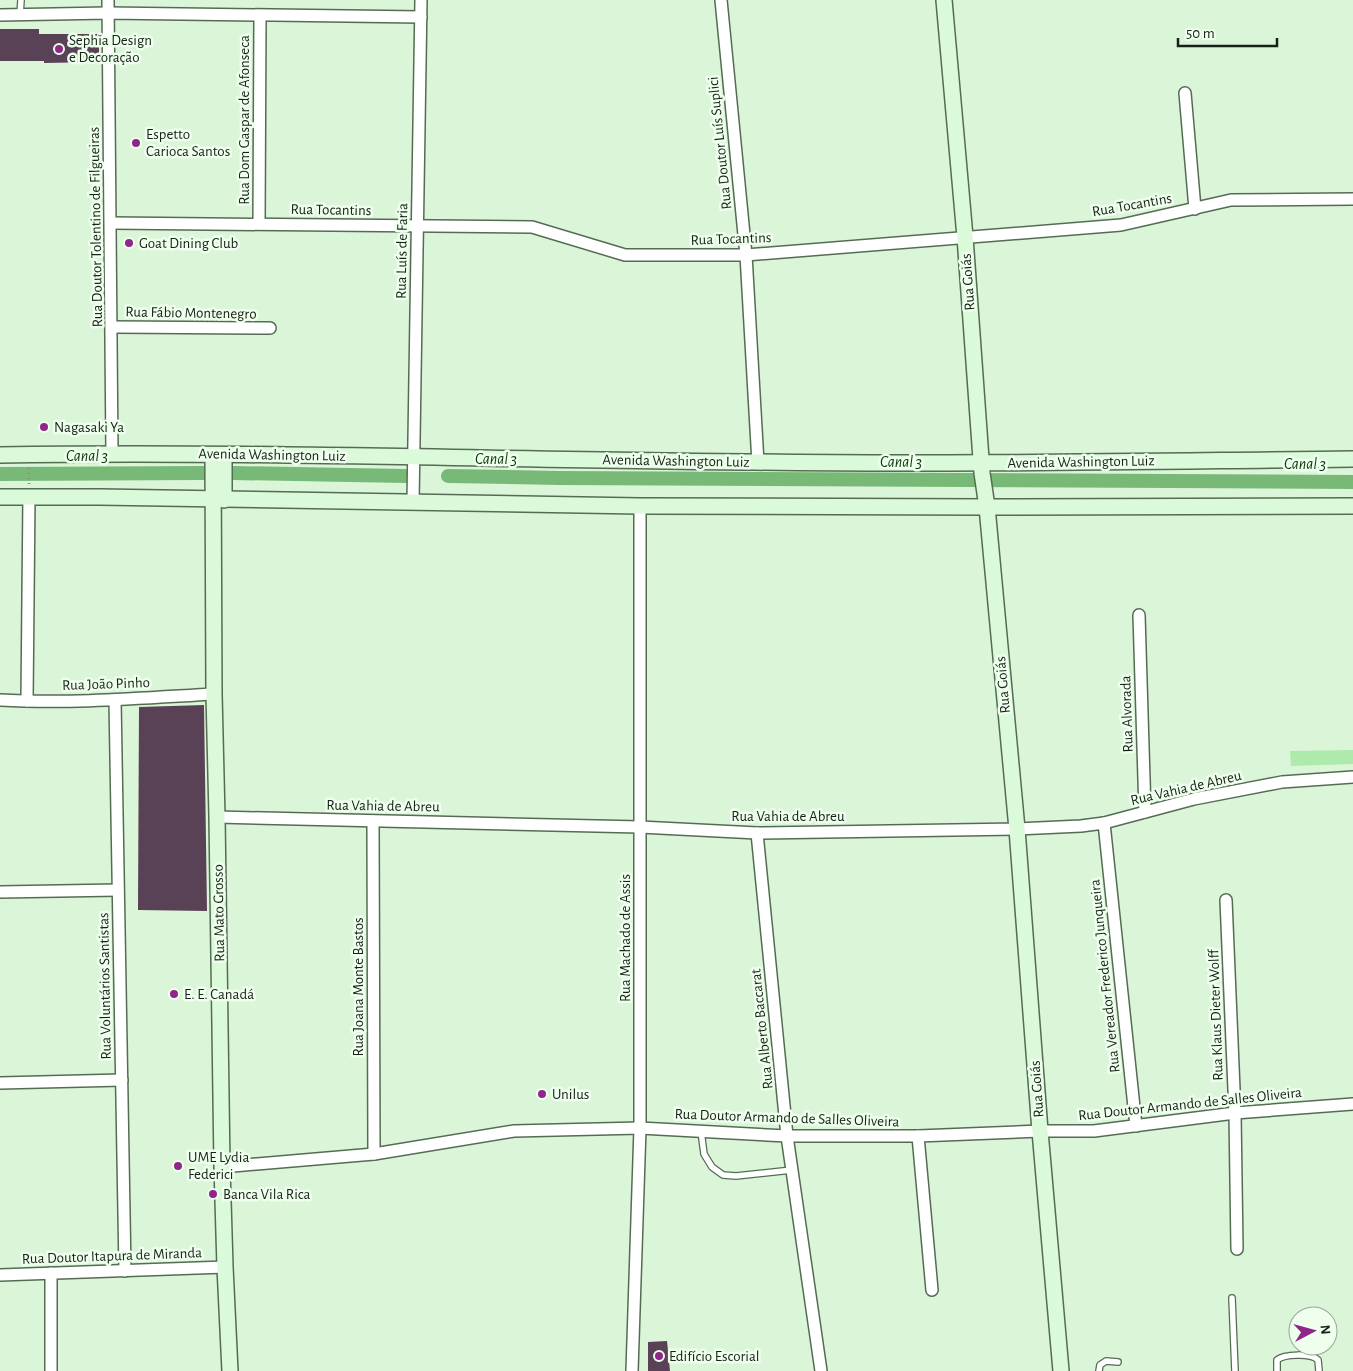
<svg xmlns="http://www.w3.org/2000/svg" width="1353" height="1371" font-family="'Alegreya Sans',sans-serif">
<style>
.green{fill:#aeeaab}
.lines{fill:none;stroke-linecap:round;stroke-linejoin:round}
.canal{stroke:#79b977;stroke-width:14}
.building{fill:#594156}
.lane-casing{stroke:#556c54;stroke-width:8}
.street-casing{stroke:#556c54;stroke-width:14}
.secondary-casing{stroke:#556c54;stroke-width:18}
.path{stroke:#829480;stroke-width:2.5;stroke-dasharray:1 4;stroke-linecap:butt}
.lane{stroke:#fff;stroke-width:5.5}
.street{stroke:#fff;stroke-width:11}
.secondary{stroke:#dafad9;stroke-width:15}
.poi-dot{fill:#8f268a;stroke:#efffee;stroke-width:2}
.labels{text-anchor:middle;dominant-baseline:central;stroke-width:5;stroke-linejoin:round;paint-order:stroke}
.poi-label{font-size:15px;fill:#182117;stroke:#efffee;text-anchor:start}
.street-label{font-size:15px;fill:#182117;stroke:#efffee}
.water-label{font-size:16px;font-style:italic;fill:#09380b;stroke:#efffee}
</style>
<rect width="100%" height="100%" fill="#dbf5d9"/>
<!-- green -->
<path class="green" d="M 1353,750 L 1353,764 L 1291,766 L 1290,751 Z"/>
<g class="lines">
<!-- canal -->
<g class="canal">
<path d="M 234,473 L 406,476"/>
<path d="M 0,474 L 204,473"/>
<path d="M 448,476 L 559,478 L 1353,482"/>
</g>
</g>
<!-- building -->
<g class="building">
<path d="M 0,29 L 39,29 L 39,34 L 99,34 L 99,62 L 44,63 L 44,61 L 0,61 Z"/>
<path d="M 204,705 L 207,911 L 138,910 L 139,707 Z"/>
<path d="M 667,1341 L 670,1371 L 648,1371 L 648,1342 Z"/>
</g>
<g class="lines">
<!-- lane casing -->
<g class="lane-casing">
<g id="lane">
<path d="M 20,15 L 21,0"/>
<path d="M 701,1131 L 704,1154 L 712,1167 L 723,1175 L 736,1176 L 792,1170"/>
<path d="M 1232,1298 L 1235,1371"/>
<path d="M 1099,1371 L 1100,1365 L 1106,1361 L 1118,1362"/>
<path d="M 1277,1371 L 1277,1360 C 1284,1354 1311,1353 1318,1360 L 1319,1371"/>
</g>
</g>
<!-- street casing -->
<g class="street-casing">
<g id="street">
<path d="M 108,0 L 112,453"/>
<path d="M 721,0 L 746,255 L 758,463"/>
<path d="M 0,15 L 108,13 L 421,17"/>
<path d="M 1185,93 L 1195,209"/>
<path d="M 111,223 L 532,227 L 625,255 L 746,255 L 1121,225 L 1231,200 L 1353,199"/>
<path d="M 259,224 L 260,16"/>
<path d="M 112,327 L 270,328"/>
<path d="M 413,502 L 421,0"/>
<path d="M 1139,615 L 1145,812"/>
<path d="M 0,700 C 71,704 143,698 214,694"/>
<path d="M 115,700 L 125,1271"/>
<path d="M 27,701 L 29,496"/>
<path d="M 217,817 L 640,827 L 757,833 L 1017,829 L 1081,826 L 1104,823 L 1194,799 L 1282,782 L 1353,777"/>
<path d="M 373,821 L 374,1154"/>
<path d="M 1104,823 L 1136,1126"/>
<path d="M 757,833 L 787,1136 L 821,1371"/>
<path d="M 0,892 L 118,890"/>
<path d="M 1226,900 L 1235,1113 L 1237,1249"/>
<path d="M 0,1083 L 122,1080"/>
<path d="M 918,1136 L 932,1290"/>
<path d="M 222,1167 L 374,1154 L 514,1131 L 640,1128 L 787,1136 L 918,1136 L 1040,1131 L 1094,1131 L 1235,1113 L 1353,1104"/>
<path d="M 51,1273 L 51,1371"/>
<path d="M 0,1275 L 225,1267"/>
<path d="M 632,1371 L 640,1128 L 640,506"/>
</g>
</g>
<!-- secondary casing -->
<g class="secondary-casing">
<g id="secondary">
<path d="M 944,0 L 965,237 L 982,473 L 987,507 L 1017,829 L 1040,1131 L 1061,1371"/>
<path d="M 0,455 C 252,451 503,460 755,462 C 954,465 1154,461 1353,459"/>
<path d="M 213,455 L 214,694 L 217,817 L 222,1167 L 225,1267 L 230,1371"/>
<path d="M 0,497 L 100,497 L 640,506 L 987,507 L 1353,506"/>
<path d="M 224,500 L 224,455"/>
</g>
</g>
<!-- path -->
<path class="path" d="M 29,468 L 29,485"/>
<!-- lane -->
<use href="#lane" class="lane"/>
<!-- street -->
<use href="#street" class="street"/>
<!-- secondary -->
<use href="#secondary" class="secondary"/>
</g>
<!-- markers -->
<g class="poi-dot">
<circle cx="59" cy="49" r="5"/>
<circle cx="136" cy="143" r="5"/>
<circle cx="129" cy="243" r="5"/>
<circle cx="44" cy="427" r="5"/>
<circle cx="174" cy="994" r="5"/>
<circle cx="542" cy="1094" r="5"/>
<circle cx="178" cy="1166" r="5"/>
<circle cx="213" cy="1194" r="5"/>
<circle cx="659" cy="1356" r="5"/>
</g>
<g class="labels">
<!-- poi labels -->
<g class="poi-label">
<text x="69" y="40">Sephia Design<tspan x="69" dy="17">e Decoração</tspan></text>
<text x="146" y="134">Espetto<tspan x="146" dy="17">Carioca Santos</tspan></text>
<text x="139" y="243">Goat Dining Club</text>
<text x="54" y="427">Nagasaki Ya</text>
<text x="184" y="994">E. E. Canadá</text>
<text x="552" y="1094">Unilus</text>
<text x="188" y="1157">UME Lydia<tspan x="188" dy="17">Federici</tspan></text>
<text x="223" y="1194">Banca Vila Rica</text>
<text x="669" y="1356">Edifício Escorial</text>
</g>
<!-- street labels -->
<g class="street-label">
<text transform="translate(244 120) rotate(-90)">Rua Dom Gaspar de Afonseca</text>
<text transform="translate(720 143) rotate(-96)">Rua Doutor Luís Suplici</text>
<text transform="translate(1132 205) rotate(-10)">Rua Tocantins</text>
<text transform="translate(331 210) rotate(1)">Rua Tocantins</text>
<text transform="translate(96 227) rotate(-91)">Rua Doutor Tolentino de Filgueiras</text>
<text transform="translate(731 239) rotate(-2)">Rua Tocantins</text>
<text transform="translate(402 251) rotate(-89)">Rua Luís de Faria</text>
<text transform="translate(968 282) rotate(-94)">Rua Goiás</text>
<text transform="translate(191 313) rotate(1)">Rua Fábio Montenegro</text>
<text transform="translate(272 455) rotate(1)">Avenida Washington Luiz</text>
<text transform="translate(676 461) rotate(1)">Avenida Washington Luiz</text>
<text transform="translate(1081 462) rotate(-1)">Avenida Washington Luiz</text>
<text transform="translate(106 684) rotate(-2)">Rua João Pinho</text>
<text transform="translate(1003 685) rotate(-95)">Rua Goiás</text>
<text transform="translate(1127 714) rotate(-92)">Rua Alvorada</text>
<text transform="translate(1186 788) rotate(-13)">Rua Vahia de Abreu</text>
<text transform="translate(383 806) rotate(1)">Rua Vahia de Abreu</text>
<text x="788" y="816">Rua Vahia de Abreu</text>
<text transform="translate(219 913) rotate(-91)">Rua Mato Grosso</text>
<text transform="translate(625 938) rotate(-90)">Rua Machado de Assis</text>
<text transform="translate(1105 976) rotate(-96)">Rua Vereador Frederico Junqueira</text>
<text transform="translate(105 986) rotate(-91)">Rua Voluntários Santistas</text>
<text transform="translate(358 987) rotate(-90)">Rua Joana Monte Bastos</text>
<text transform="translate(1216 1015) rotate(-92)">Rua Klaus Dieter Wolff</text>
<text transform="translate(762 1029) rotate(-96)">Rua Alberto Baccarat</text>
<text transform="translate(1037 1089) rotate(-94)">Rua Goiás</text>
<text transform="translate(1190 1104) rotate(-6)">Rua Doutor Armando de Salles Oliveira</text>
<text transform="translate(787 1118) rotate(2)">Rua Doutor Armando de Salles Oliveira</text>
<text transform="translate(112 1256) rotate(-2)">Rua Doutor Itapura de Miranda</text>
</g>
<!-- water labels -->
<g class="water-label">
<text x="87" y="456">Canal 3</text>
<text x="496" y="459">Canal 3</text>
<text x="901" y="462">Canal 3</text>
<text x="1305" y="464">Canal 3</text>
</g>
</g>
<!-- north arrow -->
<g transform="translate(1313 1331) rotate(84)"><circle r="24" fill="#efffee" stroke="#99a698"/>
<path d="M0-4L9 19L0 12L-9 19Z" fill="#8f268a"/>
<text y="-8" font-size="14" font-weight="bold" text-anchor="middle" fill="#182117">N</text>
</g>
<!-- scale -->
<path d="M1178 38v8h99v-8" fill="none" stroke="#182117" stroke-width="2.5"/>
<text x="1186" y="38" font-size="15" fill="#182117" stroke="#efffee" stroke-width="4" paint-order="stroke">50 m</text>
</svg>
